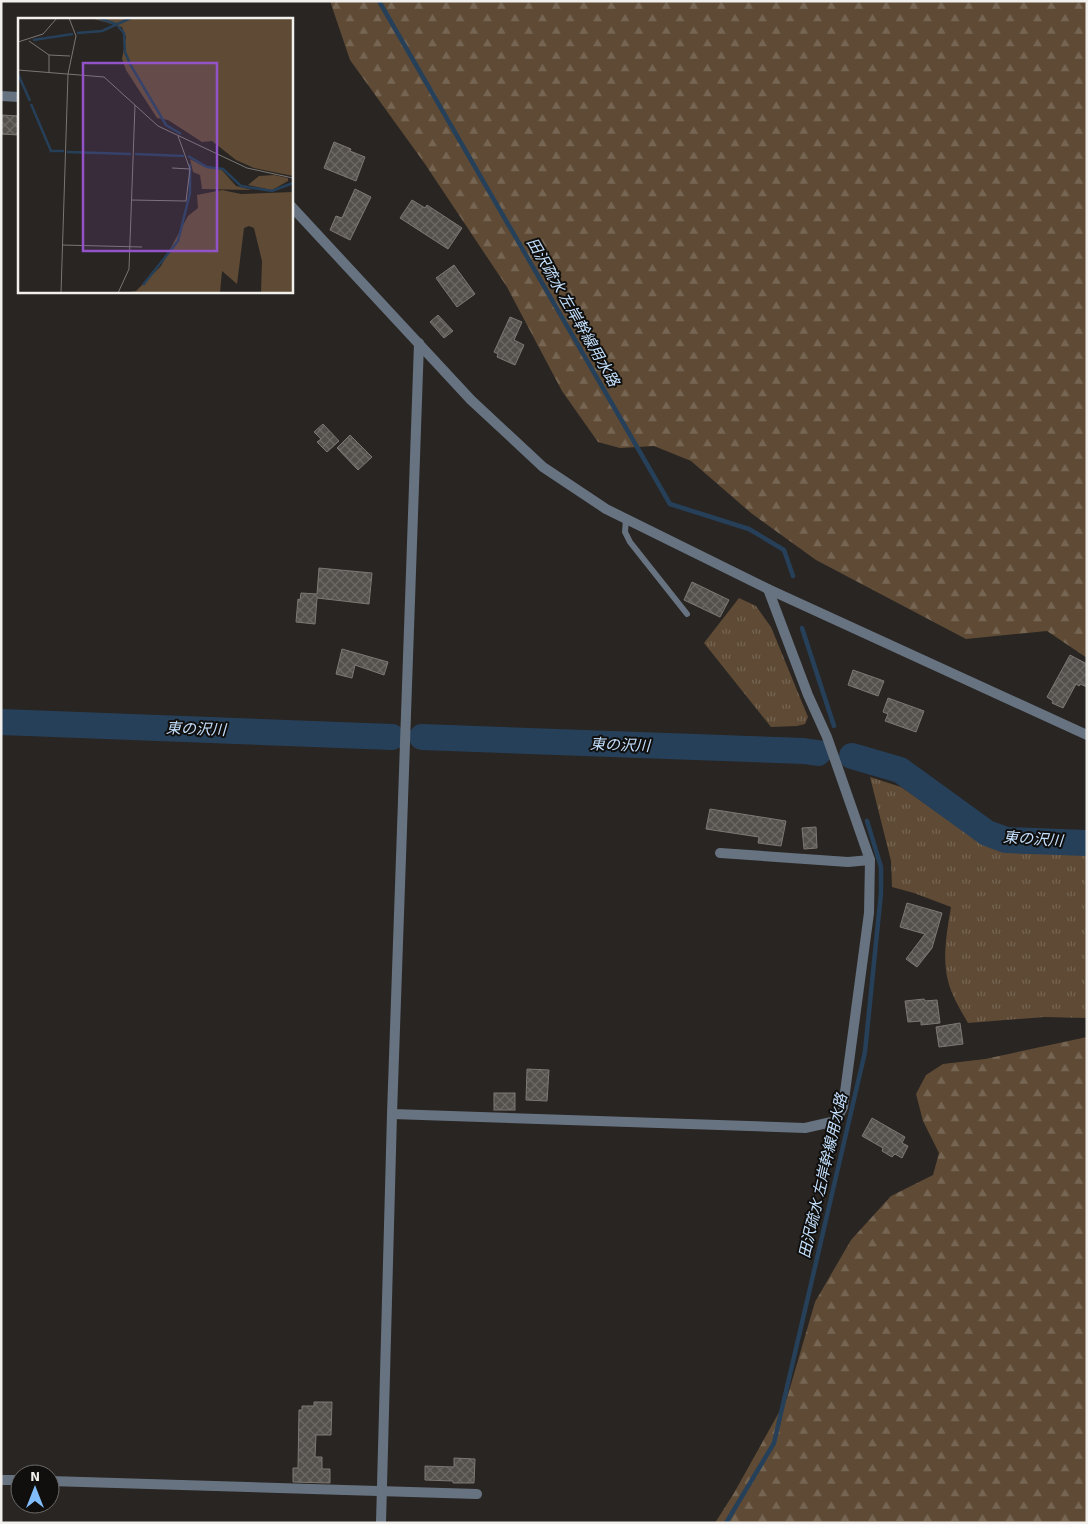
<svg xmlns="http://www.w3.org/2000/svg" width="1088" height="1524" font-family="Signika,'Noto Sans JP',sans-serif">
<style>
.grass{fill:url(#grass-tufts)}
.forest{fill:url(#forest-firs)}
.lines{fill:none;stroke-linecap:round;stroke-linejoin:round}
.stream{stroke:#26405a;stroke-width:4.5}
.river{stroke:#26405a;stroke-width:26}
.building{fill:url(#building-cross-hatch);stroke:#7d7874}
.service{stroke:#677380;stroke-width:6}
.minor{stroke:#677380;stroke-width:10}
.tertiary{stroke:#677380;stroke-width:10}
.labels{text-anchor:middle;dominant-baseline:central;stroke-width:4;stroke-linejoin:round;paint-order:stroke}
.water-label{font-size:15px;font-style:italic;fill:#c4e0fe;stroke:#100f0d}
.inset-river{fill:none;stroke:#26405a;stroke-width:2.5}
.inset-road{fill:none;stroke:#797673;stroke-width:1}
.view{fill:#9353c8;fill-opacity:0.15;stroke:#9353c8;stroke-width:2.5}
.inset-edge{fill:none;stroke:#f2f0ed;stroke-width:2.5}
</style>
<defs>
<pattern id="grass-tufts" width="24" height="20" patternUnits="userSpaceOnUse" patternTransform="scale(1.25)"><rect width="24" height="20" fill="#5f4b35"/><path d="M3 7l-1-3M5 7V3M7 7l1-3M15 17l-1-3M17 17v-4M19 17l1-3" fill="none" stroke="#766553"/></pattern>
<pattern id="forest-firs" width="22" height="20" patternUnits="userSpaceOnUse" patternTransform="scale(1.25)"><rect width="22" height="20" fill="#5f4b35"/><path d="M5 1l3.5 6h-7zM16 11l3.5 6h-7z" fill="#766553"/></pattern>
<pattern id="building-cross-hatch" width="8" height="8" patternUnits="userSpaceOnUse" patternTransform="scale(1.25)"><rect width="8" height="8" fill="#54504c"/><path d="M0 0l8 8M0 8l8-8" fill="none" stroke="#6d6a66"/></pattern>
</defs>
<rect width="100%" height="100%" fill="#292522"/>
<!-- grass -->
<g class="grass">
<path d="M 739,598 L 756,606 L 771,627 L 808,717 L 805,724 L 797,726 L 771,727 L 704,643 Z"/>
<path d="M 870,777 L 901,787 L 977,840 C 989,846 1002,852 1015,853 C 1039,855 1063,849 1087,853 L 1087,1018 L 1045,1017 L 968,1023 C 960,1009 952,996 948,981 C 942,957 947,931 951,907 L 914,893 L 892,887 L 891,861 Z"/>
</g>
<!-- forest -->
<g class="forest">
<path d="M 330,1 L 1087,1 L 1087,658 L 1047,631 L 966,639 L 816,560 L 751,513 L 691,461 L 654,446 L 620,448 L 598,442 L 562,391 L 507,287 L 425,164 L 350,60 Z"/>
<path d="M 1087,1037 L 1087,1523 L 715,1523 L 734,1493 L 787,1398 L 815,1302 L 851,1240 L 891,1196 L 933,1175 L 939,1153 L 923,1121 L 916,1094 L 926,1075 L 943,1064 L 985,1059 Z"/>
</g>
<g class="lines">
<!-- stream -->
<g class="stream">
<path d="M 379,1 L 670,504 L 749,529 L 784,550 L 793,576"/>
<path d="M 802,628 L 834,726"/>
<path d="M 726,1523 L 774,1443 L 865,1052 L 881,893 L 881,867 L 867,821"/>
</g>
<!-- river -->
<g class="river">
<path d="M 1,722 L 392,737"/>
<path d="M 422,737 L 804,751 L 818,753"/>
<path d="M 852,756 L 900,770 L 987,833 L 1006,840 L 1087,843"/>
</g>
</g>
<!-- building -->
<g class="building">
<path d="M 1,115 L 19,116 L 19,135 L 1,134 Z"/>
<path d="M 334,142 L 351,149 L 350,151 L 365,157 L 356,181 L 324,168 Z"/>
<path d="M 355,189 L 371,197 L 350,240 L 330,230 L 336,216 L 342,218 Z"/>
<path d="M 412,200 L 425,208 L 427,205 L 462,228 L 448,249 L 400,218 Z"/>
<path d="M 454,265 L 475,294 L 457,307 L 436,278 Z"/>
<path d="M 438,315 L 453,331 L 444,338 L 430,322 Z"/>
<path d="M 510,317 L 522,322 L 514,340 L 524,345 L 515,365 L 497,357 L 498,354 L 494,352 Z"/>
<path d="M 323,424 L 339,441 L 327,452 L 317,442 L 321,439 L 314,432 Z"/>
<path d="M 350,435 L 372,457 L 358,470 L 337,448 Z"/>
<path d="M 319,568 L 372,573 L 369,604 L 317,598 L 315,624 L 296,622 L 298,599 L 300,600 L 301,593 L 317,594 Z"/>
<path d="M 692,582 L 729,600 L 720,617 L 684,600 Z"/>
<path d="M 342,649 L 388,662 L 384,675 L 355,665 L 352,678 L 336,674 Z"/>
<path d="M 1070,655 L 1087,664 L 1087,687 L 1080,684 L 1079,686 L 1076,684 L 1063,708 L 1052,703 L 1053,701 L 1047,697 Z"/>
<path d="M 853,670 L 884,681 L 878,696 L 848,685 Z"/>
<path d="M 888,698 L 924,711 L 916,732 L 885,721 L 888,714 L 883,712 Z"/>
<path d="M 710,809 L 786,821 L 781,846 L 758,843 L 759,837 L 706,829 Z"/>
<path d="M 816,827 L 817,848 L 804,849 L 802,828 Z"/>
<path d="M 907,903 L 942,913 L 932,948 L 917,967 L 906,959 L 925,934 L 900,927 Z"/>
<path d="M 924,999 L 925,1001 L 937,1000 L 940,1023 L 921,1025 L 921,1021 L 908,1022 L 905,1001 Z"/>
<path d="M 960,1023 L 963,1044 L 939,1047 L 936,1027 Z"/>
<path d="M 527,1069 L 549,1070 L 547,1101 L 526,1100 Z"/>
<rect x="494" y="1093" width="21" height="17"/>
<path d="M 872,1118 L 905,1137 L 902,1143 L 908,1146 L 902,1158 L 895,1154 L 892,1157 L 882,1151 L 883,1148 L 862,1136 Z"/>
<path d="M 314,1402 L 332,1402 L 331,1435 L 316,1435 L 315,1457 L 322,1457 L 322,1469 L 330,1469 L 330,1483 L 293,1482 L 293,1468 L 298,1468 L 299,1410 L 302,1410 L 302,1406 L 314,1406 Z"/>
<path d="M 454,1458 L 475,1459 L 474,1483 L 453,1483 L 453,1481 L 425,1480 L 425,1466 L 454,1467 Z"/>
</g>
<g class="lines">
<!-- service -->
<path class="service" d="M 626,519 L 625,532 L 630,542 L 687,614"/>
<!-- minor -->
<g class="minor">
<path d="M 720,853 L 848,862 L 870,860"/>
<path d="M 392,1114 L 805,1128 L 836,1121 L 843,1107 L 869,913 L 870,860 L 827,737 L 808,695 L 768,589"/>
<path d="M 1,1480 L 20,1480"/>
<path d="M 50,1481 L 477,1494"/>
<path d="M 381,1523 L 392,1114 L 419,343"/>
</g>
<!-- tertiary -->
<g class="tertiary">
<path d="M 1,96 L 19,97"/>
<path d="M 291,206 L 471,400 L 543,467 L 606,509 L 768,589 L 1087,735"/>
</g>
</g>
<g class="labels">
<!-- water labels -->
<g class="water-label">
<text transform="translate(573 312) rotate(60)">田沢疏水 左岸幹線用水路</text>
<text transform="translate(196 729) rotate(2)">東の沢川</text>
<text transform="translate(620 745) rotate(2)">東の沢川</text>
<text transform="translate(1033 839) rotate(4)">東の沢川</text>
<text transform="translate(823 1176) rotate(-77)">田沢疏水 左岸幹線用水路</text>
</g>
</g>
<!-- overview -->
<g transform="translate(18 18)">
<rect width="275" height="275" fill="#292522"/>
<path d="M 172,141 L 187,149 L 203,151 L 218,168 L 234,172 L 184,171 L 182,157 L 175,154 ZM 256,157 L 270,160 L 270,163 L 254,172 L 230,167 L 241,158 Z" fill="#5f4b35"/>
<path d="M 73,0 L 275,0 L 275,158 L 236,150 L 218,142 L 194,123 L 184,124 L 150,102 L 139,100 L 108,52 L 104,41 L 108,19 L 104,9 ZM 204,172 L 223,176 L 275,174 L 275,275 L 243,275 L 244,243 L 236,210 L 231,208 L 226,210 L 219,266 L 204,253 L 202,275 L 104,275 L 118,273 L 143,248 L 170,198 L 180,190 L 179,177 Z" fill="#5f4b35"/>
<path class="inset-river" d="M 80,0 L 98,6M 100,8 L 106,15 L 107,34 L 112,46 L 148,107 L 163,116M 59,15 L 84,13 L 113,0M 15,22 L 55,16M 0,56 L 12,83M 13,86 L 33,133 L 46,133M 49,134 L 113,136M 117,136 L 166,138M 170,138 L 189,149 L 205,151 L 223,168 L 254,173 L 275,165M 125,267 L 160,223 L 172,175 L 172,146"/>
<path class="inset-road" d="M 11,23 L 31,37 L 31,54M 0,24 L 25,16 L 39,0M 31,37 L 52,38M 0,52 L 86,59 L 140,108 L 229,150 L 275,160M 154,150 L 172,151M 113,182 L 168,183 L 172,151 L 160,118M 44,227 L 124,229M 43,275 L 50,56 L 58,18 L 51,0M 100,275 L 111,251 L 117,87"/>
<path class="view" d="M 65,45 L 199,45 L 199,233 L 65,233 Z"/>
<rect width="275" height="275" class="inset-edge"/>
</g>
<!-- border -->
<rect width="1088" height="1524" fill="none" stroke="#f2f0ed" stroke-width="5"/>
<!-- north arrow -->
<g transform="translate(35 1489)"><circle r="24" fill="#100f0d" stroke="#6a6967"/>
<path d="M0-4L9 19L0 12L-9 19Z" fill="#81bdfa"/>
<text y="-8" font-size="14" font-weight="bold" text-anchor="middle" fill="#f2f0ed">N</text>
</g>
</svg>
